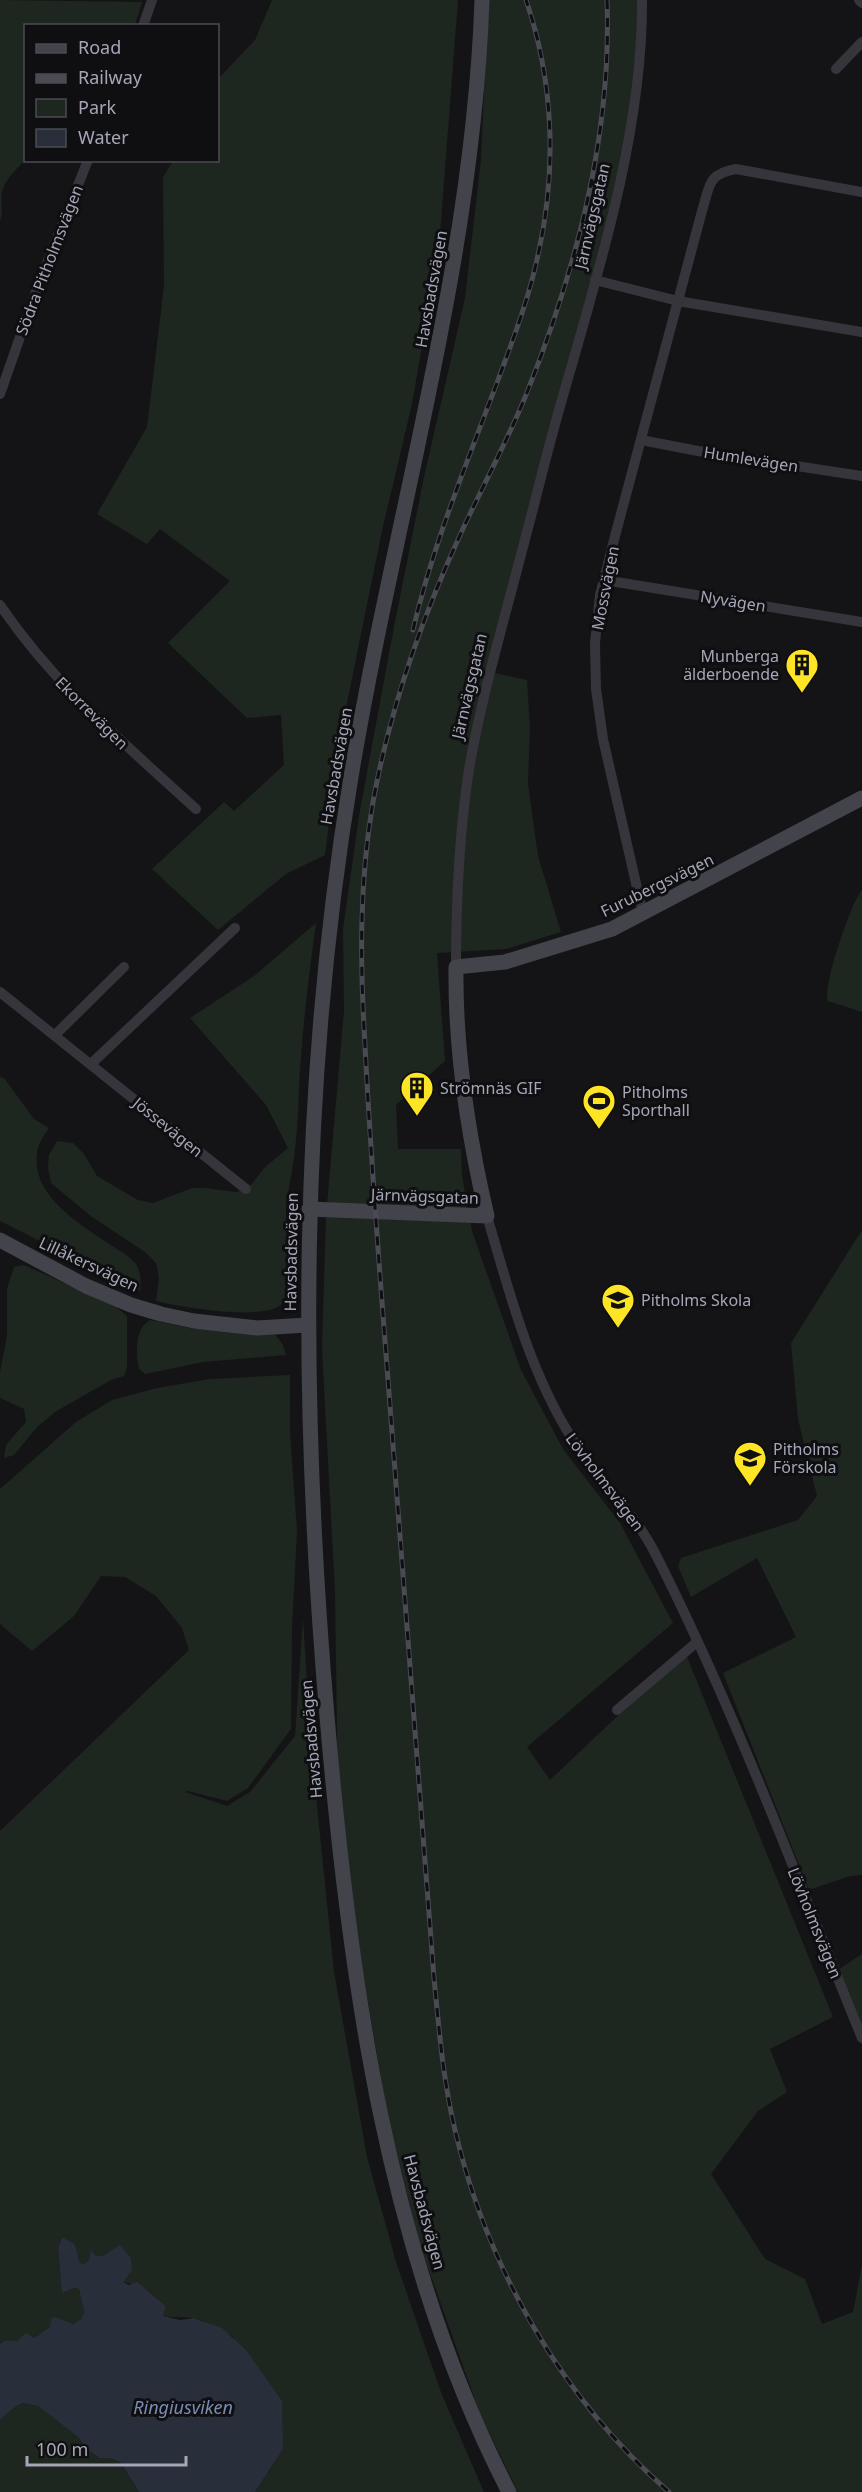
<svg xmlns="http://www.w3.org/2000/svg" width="862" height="2492" font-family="'Noto Sans',sans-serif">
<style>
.green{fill:#1e2620}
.water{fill:#292f3a}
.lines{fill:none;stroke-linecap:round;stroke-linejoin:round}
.street{stroke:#35353b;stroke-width:10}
.secondary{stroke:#43434b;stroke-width:15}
.rail-casing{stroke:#4a4a52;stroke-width:5}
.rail{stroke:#0f0f11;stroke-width:3;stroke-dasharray:9;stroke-linecap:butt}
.labels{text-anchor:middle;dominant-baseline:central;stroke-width:6;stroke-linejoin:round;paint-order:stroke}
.street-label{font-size:16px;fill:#a5a6b7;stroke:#0f0f11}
.poi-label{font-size:16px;fill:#a5a6b7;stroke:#0f0f11;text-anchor:start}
.water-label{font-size:18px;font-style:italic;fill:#798cb4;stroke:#0f0f11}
</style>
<rect width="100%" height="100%" fill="#141416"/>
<!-- green -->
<g class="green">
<path d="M 0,0 L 142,2 L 135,25 L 26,26 L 25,160 C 17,169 5,179 2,192 C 0,202 4,212 0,221 Z"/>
<path d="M 272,0 L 458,0 L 439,247 L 412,404 L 382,531 L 340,737 L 325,855 L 286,874 L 218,930 L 152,869 L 224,802 L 234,811 L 284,765 L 281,715 L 247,718 L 168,643 L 230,581 L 160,529 L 147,544 L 97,514 L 147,427 L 164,286 L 163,177 L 173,161 L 218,160 L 218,79 L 255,40 Z"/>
<path d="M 488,0 L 641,0 L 623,166 L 490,672 L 527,680 L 530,728 L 528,784 L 538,856 L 561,932 L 506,949 L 437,953 L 445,1061 L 396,1105 L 398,1149 L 461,1149 L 462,1176 L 472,1231 L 521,1370 L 563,1449 L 620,1523 L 673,1623 L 527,1747 L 550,1780 L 685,1652 L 833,2017 L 770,2049 L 787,2092 L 758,2111 L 711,2174 L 765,2259 L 805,2279 L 822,2324 L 853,2312 L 862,2265 L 862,2492 L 518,2492 L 480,2414 L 421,2248 L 388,2119 L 363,1973 L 338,1796 L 335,1592 L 322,1349 L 326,1216 L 344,1011 L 343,929 L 360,810 L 394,627 L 424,477 L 465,298 L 481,159 Z"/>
<path d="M 862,890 L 862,1012 L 828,1001 C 822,987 851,902 862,890 Z"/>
<path d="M 316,923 C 310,968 304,1013 301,1058 C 298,1088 299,1119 295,1149 C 293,1172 286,1194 286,1217 C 285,1238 300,1291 281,1305 C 260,1321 181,1307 156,1301 L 159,1277 L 156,1263 L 145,1252 L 92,1217 L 51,1183 L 48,1168 L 49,1155 L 57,1141 L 73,1143 L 84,1154 L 97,1176 L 138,1200 L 153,1203 L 192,1188 L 204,1188 L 237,1192 L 252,1184 L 264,1168 L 288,1148 L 266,1105 L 190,1018 L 254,976 Z"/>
<path d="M 0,1077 L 4,1078 L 34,1119 L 49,1128 C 45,1134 40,1141 38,1148 C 28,1191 72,1219 103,1240 C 113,1247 128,1254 136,1264 C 141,1272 141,1283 140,1291 L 0,1221 Z"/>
<path d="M 862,1230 L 862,1875 L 850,1876 L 809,1890 L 723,1673 L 796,1637 L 757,1558 L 691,1597 L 678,1566 L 681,1558 L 798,1520 L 817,1496 L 798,1419 L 791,1343 Z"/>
<path d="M 24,1265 L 115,1306 L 127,1316 L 127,1367 L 124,1376 L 111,1380 L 55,1412 L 37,1427 L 14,1455 L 4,1458 L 6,1445 L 26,1422 L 24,1409 L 0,1398 L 0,1372 L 7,1336 L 7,1289 L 14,1267 Z"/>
<path d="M 150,1320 L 194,1329 L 256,1330 L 274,1333 L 283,1345 L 286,1355 L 203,1362 L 145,1374 L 139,1369 C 136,1354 134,1329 150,1320 Z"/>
<path d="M 290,1375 L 290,1434 L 297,1531 L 292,1627 L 291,1729 L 248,1788 L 227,1801 L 188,1791 L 185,1792 L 227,1806 L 250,1792 L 295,1736 L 303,1618 L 311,1747 L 334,1972 L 367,2157 L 396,2262 L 442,2395 L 484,2492 L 255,2492 L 283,2449 L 233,2337 C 225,2331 202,2319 193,2318 C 182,2317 173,2318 163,2316 L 166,2306 L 143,2287 L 123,2282 L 116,2249 L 103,2256 L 96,2256 L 92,2251 L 89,2260 L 84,2264 L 80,2263 L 75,2244 L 62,2237 L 58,2248 L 62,2292 L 74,2288 L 79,2289 L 84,2312 L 81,2319 L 73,2324 L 62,2321 L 51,2322 L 50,2327 C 43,2330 40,2336 34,2338 C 23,2342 10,2339 0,2344 L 0,1831 L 189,1650 L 182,1628 L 156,1596 L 125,1577 L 101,1576 L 74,1616 L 32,1651 L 0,1624 L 0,1489 L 76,1422 L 112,1400 L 157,1388 L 210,1379 Z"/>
<path d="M 862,1954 L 862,2045 L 832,1974 Z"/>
<path d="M 24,2403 L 38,2406 L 78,2437 L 87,2450 L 100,2458 L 114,2459 L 121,2463 L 139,2492 L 0,2492 L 0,2420 L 13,2407 Z"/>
</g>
<!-- water -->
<path class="water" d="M 62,2237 L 75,2244 L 80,2263 L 84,2264 L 89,2260 L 91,2250 L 96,2256 L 103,2256 L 120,2245 L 131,2258 L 132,2270 L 123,2282 L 129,2285 L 137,2282 L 166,2306 L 163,2316 L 180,2320 L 194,2318 L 222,2328 L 246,2350 L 282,2401 L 283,2449 L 255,2492 L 139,2492 L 121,2463 L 114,2459 L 100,2458 L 87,2450 L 78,2437 L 38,2406 L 23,2403 L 13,2408 L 0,2420 L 0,2344 L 5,2341 L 17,2341 L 26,2333 L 34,2338 C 40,2335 44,2330 50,2327 L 51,2319 L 55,2317 L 73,2324 L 81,2319 L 84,2312 L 79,2289 L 74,2288 L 62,2293 L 58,2248 Z"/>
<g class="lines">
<!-- street -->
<g class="street">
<path d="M 859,0 L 862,3"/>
<path d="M 143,26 L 152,0"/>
<path d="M 836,69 L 862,42"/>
<path d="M 595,280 L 678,301 L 862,332"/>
<path d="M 0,394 L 39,283 L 88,160"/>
<path d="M 641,440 L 698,451 L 862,476"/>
<path d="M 604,580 L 862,622"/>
<path d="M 0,605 C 55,686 125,744 196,809"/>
<path d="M 643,914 L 603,739 L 596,689 L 595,643 L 600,595 L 615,536 L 702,211 C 710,186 707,174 736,169 L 862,192"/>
<path d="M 456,967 C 456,901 459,835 469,769 C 482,694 504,621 523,547 C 536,499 547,451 561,403 C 597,276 643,133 642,0"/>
<path d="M 0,992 L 246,1189"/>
<path d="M 55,1035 L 124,967"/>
<path d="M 91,1064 L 235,928"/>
<path d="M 487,1216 C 509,1291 529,1370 571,1437 C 597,1479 634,1511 656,1555 C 735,1711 796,1876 862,2038"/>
<path d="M 617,1710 L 697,1642"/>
</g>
<!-- secondary -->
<g class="secondary">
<path d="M 482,0 C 473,265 394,518 351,777 C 299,1088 300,1403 327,1716 C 349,1978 387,2256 509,2492"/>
<path d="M 309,1209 L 487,1216 C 468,1135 455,1051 456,967 L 505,962 L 612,929 L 862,798"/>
<path d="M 0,1240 L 86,1286 L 131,1305 L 161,1314 L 194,1321 L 257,1328 L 308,1325"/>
</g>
<!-- rail casing -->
<g class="rail-casing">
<g id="rail">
<path d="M 607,0 C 612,136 576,270 526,395 C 507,442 482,487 461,533 C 421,620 390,708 373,802 C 359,883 360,964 365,1045 C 369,1127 375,1208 381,1289 C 399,1518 416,1748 434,1978 C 439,2029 443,2080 455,2130 C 487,2267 562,2399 669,2492"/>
<path d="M 413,630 C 433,544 467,463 498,380 C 513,340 529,298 538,255 C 557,171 554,82 526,0"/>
</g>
</g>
<!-- rail -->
<use href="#rail" class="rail"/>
</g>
<!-- icons -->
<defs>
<g id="building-pin" transform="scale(1.725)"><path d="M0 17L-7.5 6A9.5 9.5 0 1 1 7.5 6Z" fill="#fde425" stroke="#0f0f11"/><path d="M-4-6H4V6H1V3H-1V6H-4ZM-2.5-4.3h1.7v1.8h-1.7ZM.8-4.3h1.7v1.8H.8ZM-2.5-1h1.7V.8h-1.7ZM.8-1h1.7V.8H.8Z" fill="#111"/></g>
<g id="stadium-pin" transform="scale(1.725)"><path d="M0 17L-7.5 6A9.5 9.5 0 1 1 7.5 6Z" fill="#fde425" stroke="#0f0f11"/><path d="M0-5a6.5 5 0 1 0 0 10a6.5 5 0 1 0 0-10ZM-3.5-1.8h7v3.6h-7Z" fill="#111"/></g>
<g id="school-pin" transform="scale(1.725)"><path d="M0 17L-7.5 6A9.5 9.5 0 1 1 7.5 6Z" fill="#fde425" stroke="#0f0f11"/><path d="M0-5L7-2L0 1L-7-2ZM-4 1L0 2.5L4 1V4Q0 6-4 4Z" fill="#111"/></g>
</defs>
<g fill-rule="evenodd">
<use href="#building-pin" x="802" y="665"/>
<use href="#building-pin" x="417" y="1088"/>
<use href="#stadium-pin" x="599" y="1101"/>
<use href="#school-pin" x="618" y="1300"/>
<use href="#school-pin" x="750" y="1458"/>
</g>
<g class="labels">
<!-- street labels -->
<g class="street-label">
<text transform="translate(592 216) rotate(-77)">Järnvägsgatan</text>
<text transform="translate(49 260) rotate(-69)">Södra Pitholmsvägen</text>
<text transform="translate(431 289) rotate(-80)">Havsbadsvägen</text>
<text transform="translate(751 459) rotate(9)">Humlevägen</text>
<text transform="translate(605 588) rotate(-79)">Mossvägen</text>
<text transform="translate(733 601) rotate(9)">Nyvägen</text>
<text transform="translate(469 686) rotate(-77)">Järnvägsgatan</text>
<text transform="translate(92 713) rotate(45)">Ekorrevägen</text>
<text transform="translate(336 766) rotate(-80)">Havsbadsvägen</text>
<text transform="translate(657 885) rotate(-26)">Furubergsvägen</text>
<text transform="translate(168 1127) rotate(39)">Jössevägen</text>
<text transform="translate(425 1196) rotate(2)">Järnvägsgatan</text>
<text transform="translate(291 1252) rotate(-89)">Havsbadsvägen</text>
<text transform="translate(89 1264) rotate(25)">Lillåkersvägen</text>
<text transform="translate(605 1482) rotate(53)">Lövholmsvägen</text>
<text transform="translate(311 1739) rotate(-95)">Havsbadsvägen</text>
<text transform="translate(815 1923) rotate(68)">Lövholmsvägen</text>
<text transform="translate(425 2212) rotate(75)">Havsbadsvägen</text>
</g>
<!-- poi labels -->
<g class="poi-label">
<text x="779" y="656" text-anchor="end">Munberga<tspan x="779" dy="18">älderboende</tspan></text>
<text x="440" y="1088">Strömnäs GIF</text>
<text x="622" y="1092">Pitholms<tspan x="622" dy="18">Sporthall</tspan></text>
<text x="641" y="1300">Pitholms Skola</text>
<text x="773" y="1449">Pitholms<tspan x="773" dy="18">Förskola</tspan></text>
</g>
<!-- water labels -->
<g class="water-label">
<text x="183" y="2407">Ringiusviken</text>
</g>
</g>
<!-- legend -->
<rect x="24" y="24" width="195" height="138" fill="#0f0f11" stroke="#4b4b53" stroke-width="1.5"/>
<rect x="36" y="44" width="30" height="9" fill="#43434b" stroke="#4b4b53" stroke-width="1.5"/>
<text x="78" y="54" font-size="18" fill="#a5a6b7">Road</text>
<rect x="36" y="74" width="30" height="9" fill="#4a4a52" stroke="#4b4b53" stroke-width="1.5"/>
<text x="78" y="84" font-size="18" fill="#a5a6b7">Railway</text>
<rect x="36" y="99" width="30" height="18" fill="#1e2620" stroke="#4b4b53" stroke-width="1.5"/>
<text x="78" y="114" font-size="18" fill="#a5a6b7">Park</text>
<rect x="36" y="129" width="30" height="18" fill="#292f3a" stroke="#4b4b53" stroke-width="1.5"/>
<text x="78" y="144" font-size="18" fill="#a5a6b7">Water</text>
<!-- scale -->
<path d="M27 2456v9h159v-9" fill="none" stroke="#a5a6b7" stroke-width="3"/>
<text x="36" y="2456" font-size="18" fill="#a5a6b7" stroke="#0f0f11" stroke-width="4.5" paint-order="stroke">100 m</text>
</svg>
